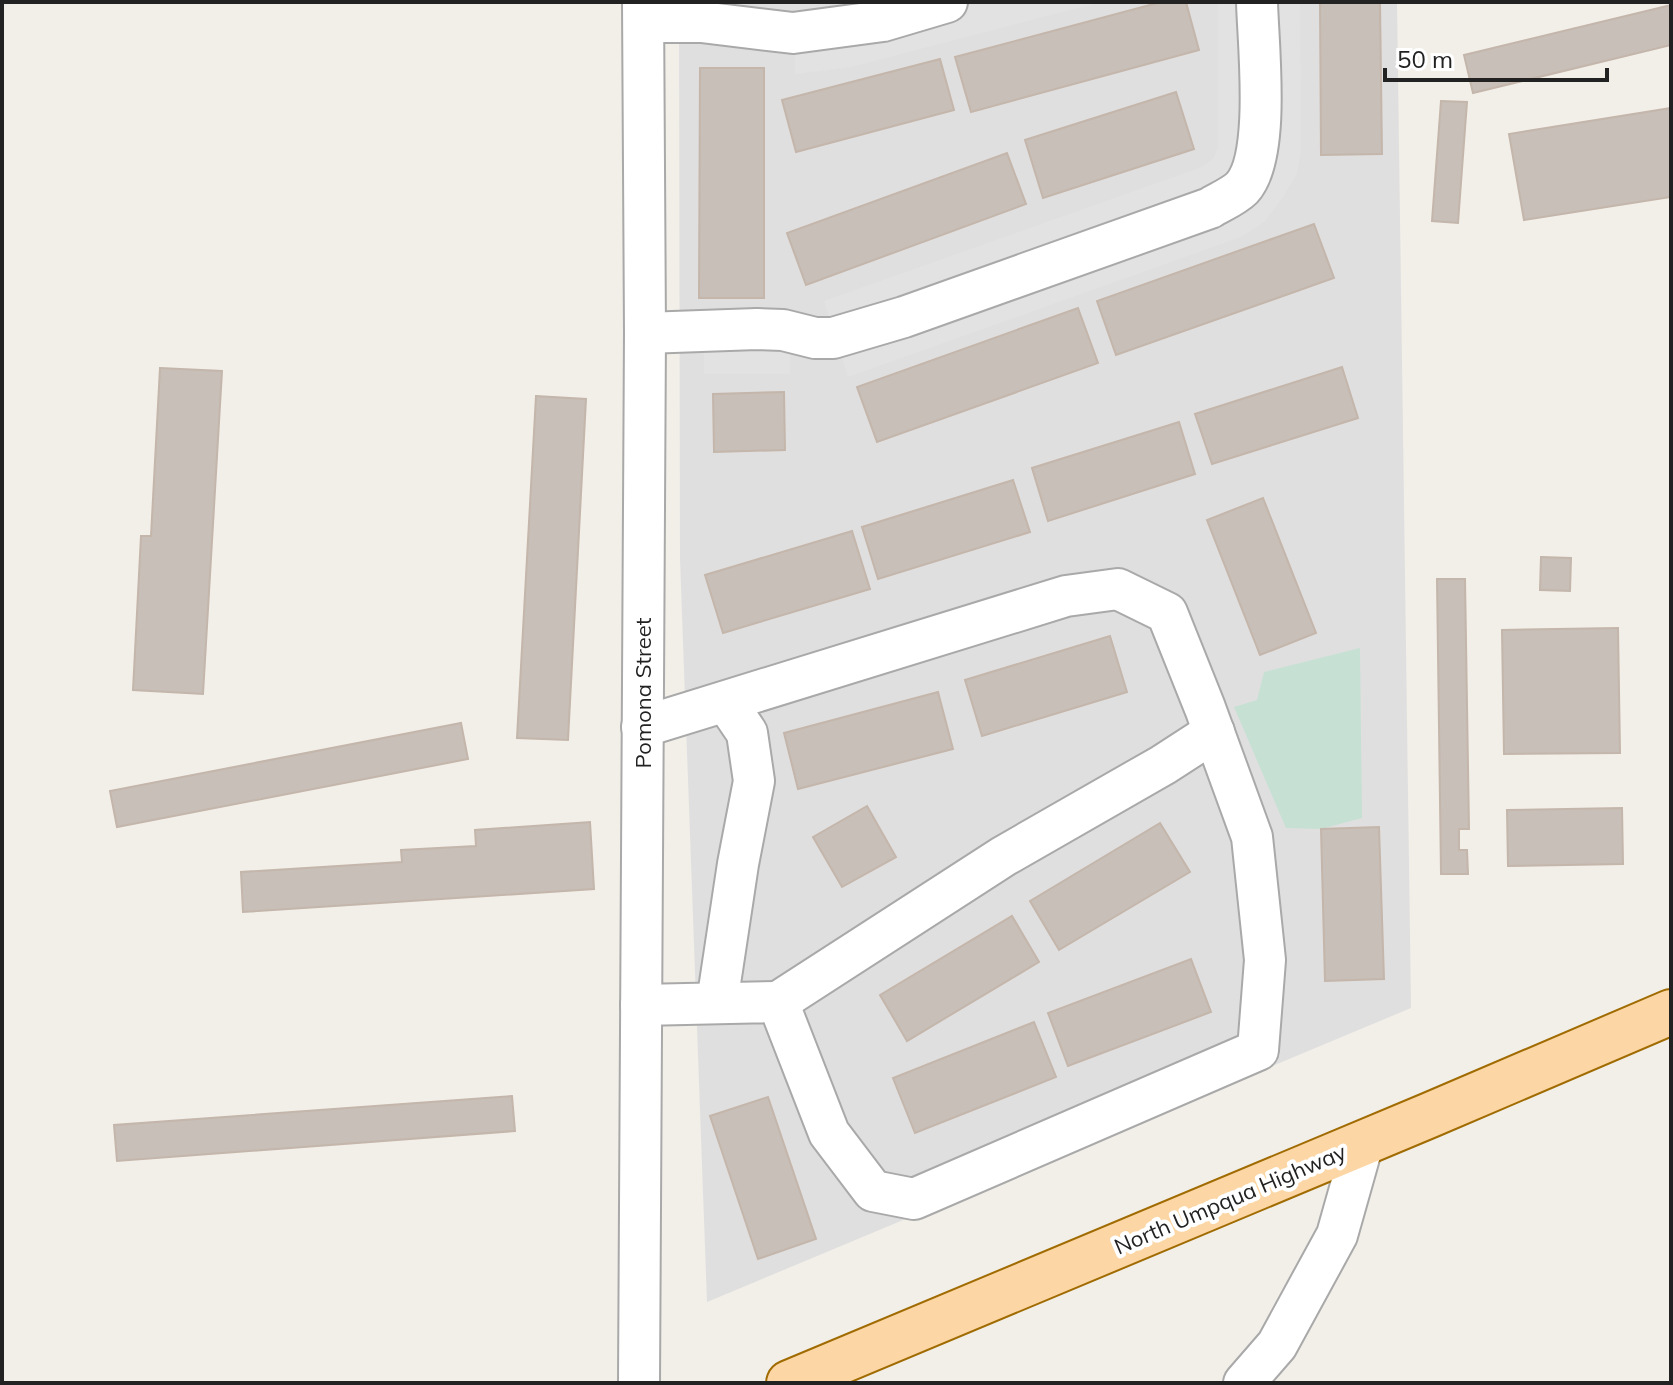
<svg xmlns="http://www.w3.org/2000/svg" width="1673" height="1385" font-family="Mulish,sans-serif">
<style>
.residential{fill:#e0dfdf}
.wetland{fill:#c6e0d4}
.parking{fill:#e2e2e2}
.building{fill:#c7bfb8;stroke:#c4b6ab;stroke-width:2}
.lines{fill:none;stroke-linecap:round;stroke-linejoin:round}
.minor-casing{stroke:#a9a9a9;stroke-width:44}
.major-casing{stroke:#a06b00;stroke-width:48}
.minor{stroke:#fff;stroke-width:40}
.major{stroke:#fcd6a4;stroke-width:44}
.labels{text-anchor:middle;dominant-baseline:central;stroke-width:8;stroke-linejoin:round;paint-order:stroke}
.street-label{font-size:22px;fill:#222;stroke:#fff}
</style>
<rect width="100%" height="100%" fill="#f2efe9"/>
<!-- residential -->
<path class="residential" d="M 679,2 L 1397,2 L 1411,1008 L 707,1302 L 680,559 Z"/>
<!-- wetland -->
<path class="wetland" d="M 1360,648 L 1362,818 L 1321,829 L 1286,828 L 1234,707 L 1257,700 L 1264,672 Z"/>
<!-- parking -->
<g class="parking">
<path d="M 860,2 L 1101,2 L 851,67 L 795,74 L 795,11 L 819,13 Z"/>
<path d="M 1218,2 L 1300,2 L 1301,152 L 1297,174 L 1281,200 L 1264,222 L 1241,237 L 848,377 L 824,301 L 1202,167 L 1213,159 L 1218,148 Z"/>
<rect x="704" y="350" width="86" height="24"/>
</g>
<!-- building -->
<g class="building">
<path d="M 1161,2 L 1186,2 L 1199,50 L 971,112 L 955,57 Z"/>
<path d="M 1320,2 L 1380,2 L 1382,154 L 1321,155 Z"/>
<path d="M 1671,5 L 1671,45 L 1473,93 L 1464,55 Z"/>
<path d="M 940,59 L 954,110 L 796,152 L 782,100 Z"/>
<path d="M 700,68 L 764,68 L 764,298 L 699,298 Z"/>
<path d="M 1176,92 L 1194,149 L 1043,198 L 1025,140 Z"/>
<path d="M 1441,101 L 1467,102 L 1458,223 L 1432,221 Z"/>
<path d="M 1671,108 L 1671,197 L 1524,220 L 1509,134 Z"/>
<path d="M 1007,153 L 1026,204 L 806,285 L 787,233 Z"/>
<path d="M 1314,224 L 1334,278 L 1116,355 L 1097,301 Z"/>
<path d="M 1078,308 L 1098,363 L 877,442 L 857,387 Z"/>
<path d="M 1342,367 L 1358,418 L 1212,464 L 1195,414 Z"/>
<path d="M 160,368 L 222,371 L 203,694 L 133,690 L 141,536 L 151,536 Z"/>
<path d="M 784,392 L 785,450 L 714,452 L 713,394 Z"/>
<path d="M 536,396 L 586,399 L 568,740 L 517,738 Z"/>
<path d="M 1179,422 L 1195,474 L 1048,521 L 1032,468 Z"/>
<path d="M 1013,480 L 1030,532 L 878,579 L 862,527 Z"/>
<path d="M 1263,498 L 1316,633 L 1260,655 L 1207,520 Z"/>
<path d="M 852,531 L 870,589 L 723,633 L 705,575 Z"/>
<path d="M 1541,557 L 1571,558 L 1570,591 L 1540,590 Z"/>
<path d="M 1437,579 L 1465,579 L 1469,829 L 1459,829 L 1459,850 L 1467,850 L 1468,874 L 1441,874 Z"/>
<path d="M 1618,628 L 1620,753 L 1504,754 L 1502,630 Z"/>
<path d="M 1110,636 L 1127,692 L 982,736 L 965,680 Z"/>
<path d="M 938,692 L 953,749 L 798,789 L 784,733 Z"/>
<path d="M 461,723 L 468,759 L 117,827 L 110,791 Z"/>
<path d="M 867,806 L 896,857 L 842,887 L 813,837 Z"/>
<path d="M 1622,808 L 1623,864 L 1508,866 L 1507,810 Z"/>
<path d="M 590,822 L 594,889 L 243,912 L 241,872 L 402,862 L 401,850 L 476,846 L 475,830 Z"/>
<path d="M 1160,823 L 1190,872 L 1059,950 L 1030,901 Z"/>
<path d="M 1379,827 L 1384,979 L 1325,981 L 1321,829 Z"/>
<path d="M 1012,916 L 1039,962 L 907,1041 L 880,995 Z"/>
<path d="M 1191,959 L 1211,1012 L 1068,1066 L 1048,1013 Z"/>
<path d="M 1034,1022 L 1056,1077 L 915,1133 L 893,1078 Z"/>
<path d="M 512,1096 L 515,1131 L 117,1161 L 114,1125 Z"/>
<path d="M 768,1097 L 816,1239 L 758,1259 L 710,1116 Z"/>
</g>
<g class="lines">
<!-- minor casing -->
<g class="minor-casing">
<g id="minor">
<path d="M 644,22 L 701,22 L 793,33 L 883,21 L 947,2"/>
<path d="M 645,333 L 757,329 L 783,330 L 815,338 L 833,338 L 904,317 L 1210,208 C 1220,202 1234,196 1242,188 C 1271,157 1258,44 1257,2"/>
<path d="M 778,1002 L 1004,856 L 1163,765 L 1214,732"/>
<path d="M 717,1003 L 738,864 L 754,781 L 747,733 L 726,702"/>
<path d="M 641,1005 L 778,1002 L 829,1133 L 873,1191 L 914,1199 L 1258,1050 L 1265,960 L 1252,837 L 1205,708 L 1167,613 L 1118,589 L 1066,596 L 642,727"/>
<path d="M 639,1383 L 645,333 L 643,2"/>
<path d="M 1244,1383 L 1277,1345 L 1337,1235 L 1363,1143"/>
</g>
</g>
<!-- major casing -->
<g class="major-casing">
<path id="major" d="M 789,1383 L 1430,1115 L 1671,1012"/>
</g>
<!-- minor -->
<use href="#minor" class="minor"/>
<!-- major -->
<use href="#major" class="major"/>
</g>
<g class="labels">
<!-- street labels -->
<g class="street-label">
<text transform="translate(643 693) rotate(-90)">Pomona Street</text>
<text transform="translate(1230 1199) rotate(-23)">North Umpqua Highway</text>
</g>
</g>
<!-- border -->
<rect width="1673" height="1385" fill="none" stroke="#222222" stroke-width="8"/>
<!-- scale -->
<path d="M1385 68v12h222v-12" fill="none" stroke="#222222" stroke-width="4"/>
<text x="1397" y="68" font-size="24" fill="#222222" stroke="#ffffff" stroke-width="6" paint-order="stroke">50 m</text>
</svg>
